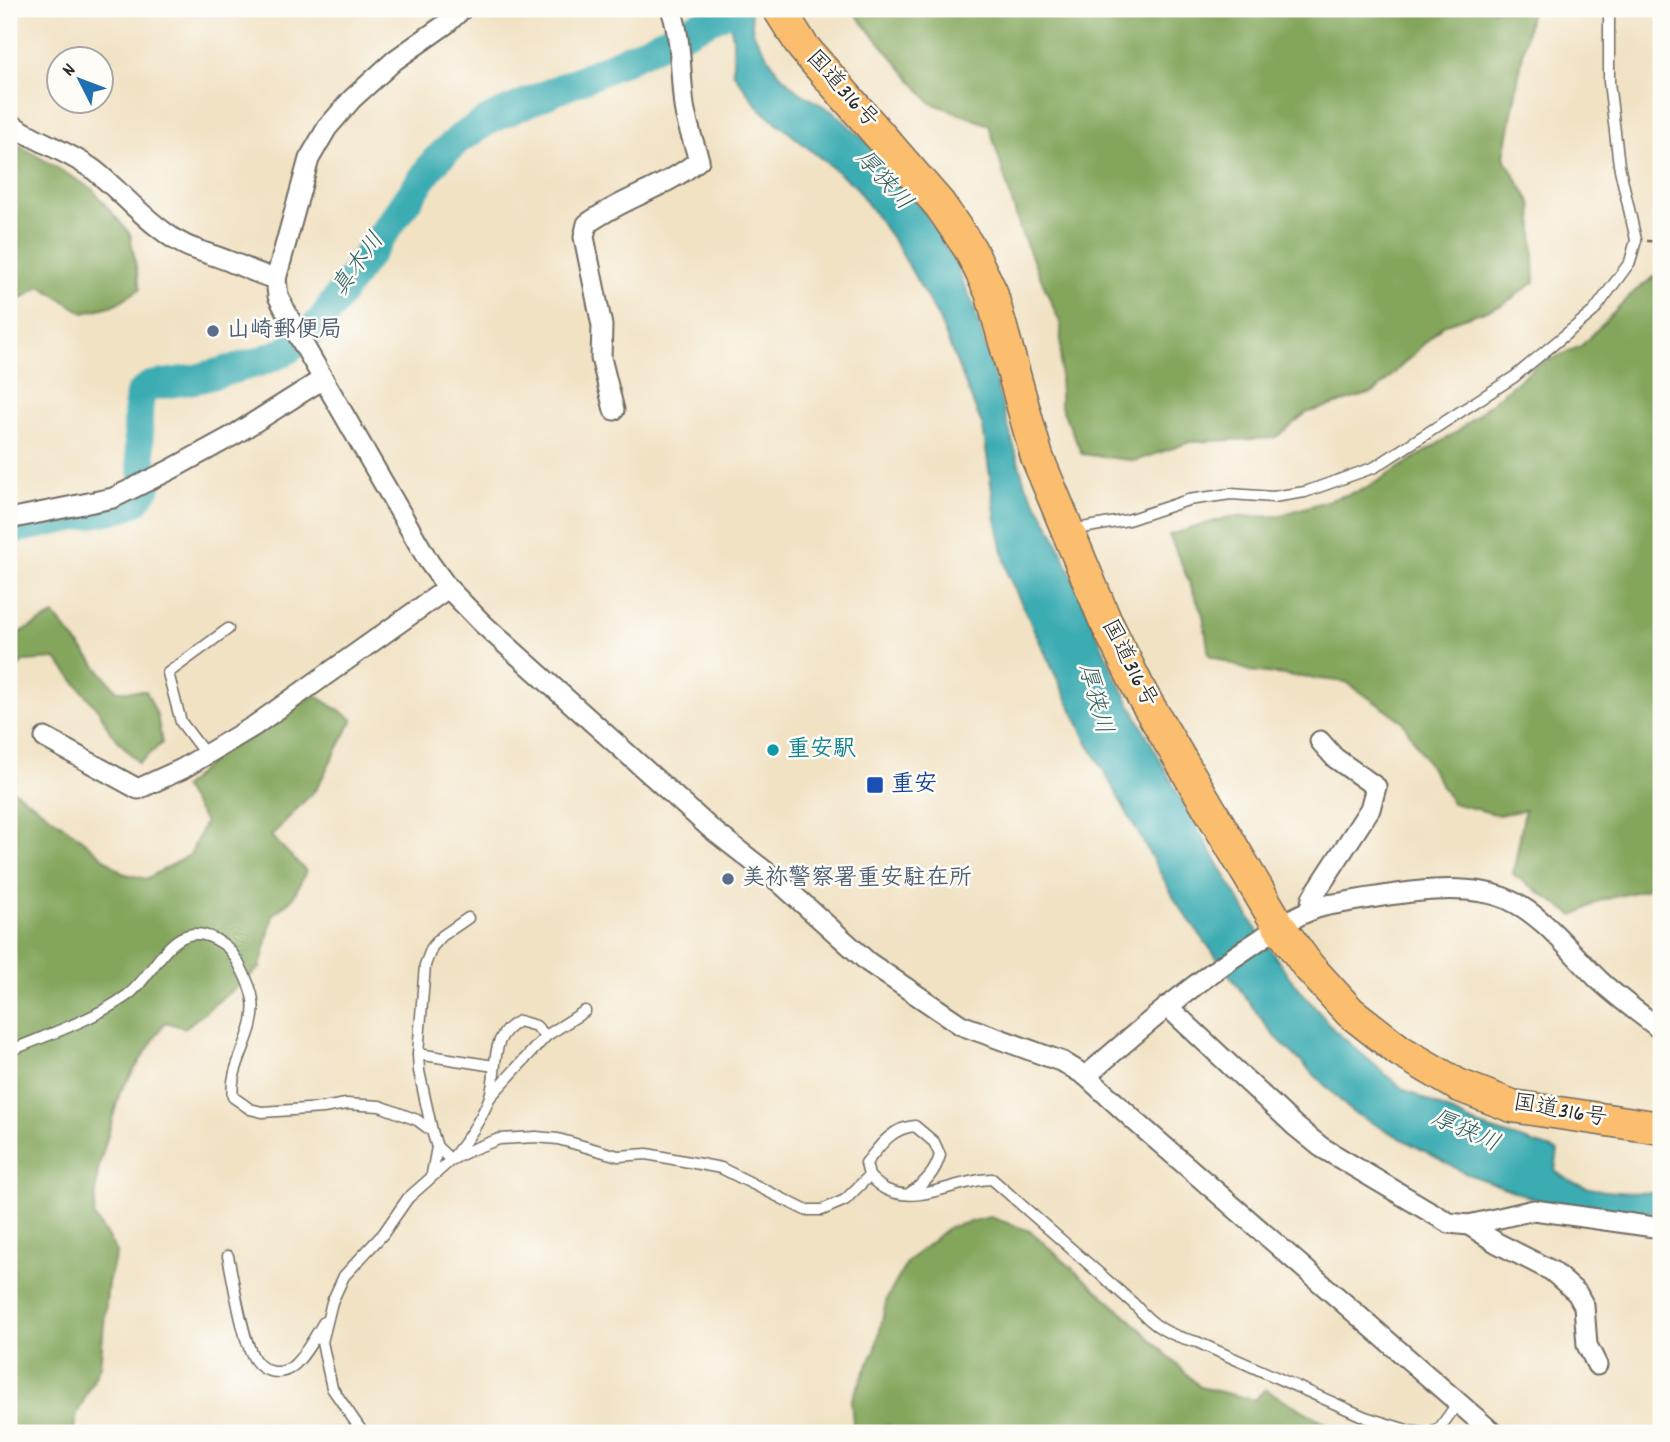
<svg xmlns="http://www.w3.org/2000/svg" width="1670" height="1442" font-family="Dekko,'Klee One',sans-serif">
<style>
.forest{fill:#83a65c;stroke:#576844;stroke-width:2}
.water{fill:#3aacb2;stroke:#326c6e;stroke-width:2}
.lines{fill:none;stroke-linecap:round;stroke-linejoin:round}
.river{stroke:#3aacb2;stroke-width:30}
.service-casing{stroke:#706b61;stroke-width:13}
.minor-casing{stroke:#706b61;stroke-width:23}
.trunk-casing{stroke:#706b61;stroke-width:35}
.path{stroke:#706b61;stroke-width:2.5;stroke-dasharray:5 5;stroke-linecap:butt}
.service{stroke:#fff;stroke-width:10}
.minor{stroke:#fff;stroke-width:19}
.trunk{stroke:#fbbe6e;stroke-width:32}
.service-dot{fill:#5c6f8a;stroke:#fdfcf7;stroke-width:2.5}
.culture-dot{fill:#0f9aa8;stroke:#fdfcf7;stroke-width:2.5}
.transit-dot{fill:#1a4fb4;stroke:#fdfcf7;stroke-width:2.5}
.labels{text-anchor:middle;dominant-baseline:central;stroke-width:5;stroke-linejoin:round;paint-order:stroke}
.street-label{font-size:23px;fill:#2b2b2b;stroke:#fdfcf7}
.service-label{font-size:23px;font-weight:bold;fill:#4e5e75;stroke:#fdfcf7;text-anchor:start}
.culture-label{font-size:23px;font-weight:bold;fill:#0d838f;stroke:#fdfcf7;text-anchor:start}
.transit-label{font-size:23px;font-weight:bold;fill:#164399;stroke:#fdfcf7;text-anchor:start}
.water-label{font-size:24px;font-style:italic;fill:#315f61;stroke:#fdfcf7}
</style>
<rect width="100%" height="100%" fill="#fdfcf7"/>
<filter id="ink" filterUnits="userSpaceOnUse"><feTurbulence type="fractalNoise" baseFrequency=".0143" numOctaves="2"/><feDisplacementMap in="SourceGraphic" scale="14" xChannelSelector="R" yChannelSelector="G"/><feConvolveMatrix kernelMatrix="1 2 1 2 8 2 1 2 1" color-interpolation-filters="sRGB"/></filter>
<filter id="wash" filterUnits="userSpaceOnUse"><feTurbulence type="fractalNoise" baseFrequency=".00686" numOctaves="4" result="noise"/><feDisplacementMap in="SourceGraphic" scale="28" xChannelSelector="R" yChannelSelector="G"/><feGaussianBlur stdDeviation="1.57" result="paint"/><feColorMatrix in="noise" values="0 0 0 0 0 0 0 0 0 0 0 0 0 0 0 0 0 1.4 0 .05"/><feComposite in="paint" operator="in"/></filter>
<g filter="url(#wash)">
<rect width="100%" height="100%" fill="#f1e2c4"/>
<!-- forest -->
<g class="forest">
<path d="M 851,9 L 1531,9 L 1504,157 L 1532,205 L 1535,282 L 1502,305 L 1443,325 L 1375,392 L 1306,413 L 1275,438 L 1190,442 L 1136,461 L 1082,454 L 1060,404 L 1061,325 L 1021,232 L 989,125 L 931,103 Z"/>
<path d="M 9,139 L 92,189 L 130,234 L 140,289 L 114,305 L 84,313 L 40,286 L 9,307 Z"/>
<path d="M 1661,272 L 1661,886 L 1601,900 L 1574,916 L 1513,874 L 1525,810 L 1499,815 L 1452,803 L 1402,721 L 1346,682 L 1249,671 L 1209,655 L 1203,615 L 1169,535 L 1229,517 L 1278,516 L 1365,489 L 1458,431 L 1534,367 L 1581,346 L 1635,291 Z"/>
<path d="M 54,615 L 117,691 L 146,691 L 157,715 L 162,743 L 139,763 L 110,732 L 100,712 L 56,659 L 25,661 L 9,674 L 9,638 Z"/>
<path d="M 315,695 L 353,719 L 317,788 L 271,836 L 306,871 L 293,898 L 273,915 L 260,968 L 185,1028 L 165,1022 L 120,1092 L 98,1170 L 94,1216 L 117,1252 L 108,1282 L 100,1366 L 77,1414 L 73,1433 L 9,1433 L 9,787 L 78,836 L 122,873 L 146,879 L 190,855 L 205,822 L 183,788 L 216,756 Z"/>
<path d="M 990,1217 L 1030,1231 L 1131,1320 L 1200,1387 L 1255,1400 L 1265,1389 L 1329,1425 L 1364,1433 L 889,1433 L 888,1425 L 863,1433 L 854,1433 L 851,1401 L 876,1348 L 887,1298 L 908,1261 L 949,1227 Z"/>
</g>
<!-- water -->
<path class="water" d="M 727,9 L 750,9 L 753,33 L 777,71 L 796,90 L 835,113 L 876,151 L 924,212 L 953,260 L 973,304 L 1024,481 L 1053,532 L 1114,674 L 1184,805 L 1256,929 L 1290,978 L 1334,1030 L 1403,1089 L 1480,1126 L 1558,1151 L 1555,1171 C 1586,1196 1624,1192 1661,1193 L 1661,1214 L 1546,1203 L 1465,1173 L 1352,1112 L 1271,1032 L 1177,903 L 1085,737 L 1008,575 L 996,519 L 983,427 L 939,319 L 898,247 L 855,186 L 759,108 L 733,72 L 733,38 Z"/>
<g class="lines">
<!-- river -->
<path class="river" d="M 9,530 L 122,507 L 136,501 L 146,486 C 140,456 135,425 140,394 L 150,386 L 196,379 L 259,362 L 284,352 L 307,336 L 324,317 L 435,161 L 460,138 L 492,118 L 608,68 L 733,9"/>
</g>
</g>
<g filter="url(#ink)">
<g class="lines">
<!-- service casing -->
<g class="service-casing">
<g id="service">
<path d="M 1071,530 L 1128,520 L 1188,500 L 1231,494 L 1273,497 L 1305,492 L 1375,467 L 1514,377 L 1594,311 L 1630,262 L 1636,240 L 1619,165 L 1609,82 L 1609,9"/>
<path d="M 206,755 L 181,722 L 168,673 L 228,629"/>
<path d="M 9,1051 C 47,1035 90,1021 125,997 C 158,975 172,909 223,944 C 235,951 251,986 253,1000 C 258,1034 228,1065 233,1097 L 250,1109 L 262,1112 L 323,1108 L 346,1104 L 380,1106 L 417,1120 L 432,1131 L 437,1147 L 451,1160 C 466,1141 480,1122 489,1099 C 500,1071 486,1038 519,1021 L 536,1026 L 546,1036"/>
<path d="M 418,1054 L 494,1066"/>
<path d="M 490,1097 L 546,1036 L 585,1011"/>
<path d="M 432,1131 L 419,1071 L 418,1054 L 425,965 L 432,947 L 442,936 L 468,918"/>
<path d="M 432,1174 L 437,1147"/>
<path d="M 869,1176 C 874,1181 880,1187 887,1190 C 921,1205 958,1179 992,1179 L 1134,1304 C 1154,1327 1168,1335 1197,1342 L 1365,1417 L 1410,1431 L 1424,1433"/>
<path d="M 228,1256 C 233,1279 243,1343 255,1360 C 264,1373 281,1376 293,1366 C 305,1356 315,1336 324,1322"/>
<path d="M 363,1433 L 332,1388 L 322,1342 L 332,1302 L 344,1276 L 383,1234 L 408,1198 L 451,1160 L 473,1149 L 499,1139 L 536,1137 L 558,1139 L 618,1156 L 647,1154 L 721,1168 L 805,1210 L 822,1210 L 845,1200 L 869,1176 L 866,1163 C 880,1146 891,1128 915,1126 L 934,1142 L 940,1155 C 935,1173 925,1183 910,1193"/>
<path d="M 1431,1433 L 1439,1429 L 1457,1404"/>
</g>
</g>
<!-- minor casing -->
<g class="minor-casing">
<g id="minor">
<path d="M 462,9 L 446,24 L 395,60 L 352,99 L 327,128 L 309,159 L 276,279 L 278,296 L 299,337 L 429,562 L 448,588 L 483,624 L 710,828 L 779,882 L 868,962 L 961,1025 L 1063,1062 L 1086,1076 L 1135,1121 L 1493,1433"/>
<path d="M 9,123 C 36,141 67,151 94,170 C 118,189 138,213 163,231 C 186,250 205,251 231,262 C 247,268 260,275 276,279"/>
<path d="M 614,410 L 601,358 L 602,326 L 584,237 L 587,224 C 622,198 666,188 699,160 C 693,139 684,118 683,96 C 680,67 681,37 671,9"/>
<path d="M 9,519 L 113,498 L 170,470 L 234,435 L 323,379"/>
<path d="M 45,738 L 138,789 L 182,769 L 254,726 L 448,588"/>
<path d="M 1310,910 L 1312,898 L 1370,809 L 1376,787 L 1335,758 L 1320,741"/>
<path d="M 1167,1006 L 1295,1126 L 1321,1147 L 1449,1223 L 1469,1225 L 1534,1210 L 1661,1228"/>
<path d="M 1086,1076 C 1140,1029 1192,984 1252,945 C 1277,928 1298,912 1328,905 C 1380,897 1458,878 1507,899 C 1544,915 1571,953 1599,980 C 1618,998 1641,1014 1661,1030"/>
<path d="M 1469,1225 L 1497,1243 L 1552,1271 L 1577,1293 L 1584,1306 L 1587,1345 L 1597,1365"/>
</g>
</g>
<!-- trunk casing -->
<g class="trunk-casing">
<path id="trunk" d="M 779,9 L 803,47 L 940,205 L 970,249 L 991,292 L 1037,457 L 1105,620 L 1142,695 L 1279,926 L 1308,966 L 1350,1012 L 1400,1051 L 1458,1085 L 1512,1106 L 1661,1128"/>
</g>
<!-- path -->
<path class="path" d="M 1647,241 L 1661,242"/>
<!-- service -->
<use href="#service" class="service"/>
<!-- minor -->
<use href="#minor" class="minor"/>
<!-- trunk -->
<use href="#trunk" class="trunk"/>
</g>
</g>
<!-- markers -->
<g class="service-dot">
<circle cx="213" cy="331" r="7"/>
<circle cx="728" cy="879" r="7"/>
</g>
<circle class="culture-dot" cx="773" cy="750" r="7"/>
<rect class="transit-dot" x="866" y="776" width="18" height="18" rx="3.5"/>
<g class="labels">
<!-- street labels -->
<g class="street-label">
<text transform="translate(841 90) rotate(48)">国道316号</text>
<text transform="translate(1128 664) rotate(63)">国道316号</text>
<text transform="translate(1560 1112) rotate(10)">国道316号</text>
</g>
<!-- service labels -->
<g class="service-label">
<text x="227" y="331">山崎郵便局</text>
<text x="742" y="879">美祢警察署重安駐在所</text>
</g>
<!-- culture labels -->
<g class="culture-label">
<text x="787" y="750">重安駅</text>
</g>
<!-- transit labels -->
<g class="transit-label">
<text x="891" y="785">重安</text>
</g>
<!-- water labels -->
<g class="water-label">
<text transform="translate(883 181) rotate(48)">厚狭川</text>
<text transform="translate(359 265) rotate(-54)">真木川</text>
<text transform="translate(1094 699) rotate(75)">厚狭川</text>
<text transform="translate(1465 1132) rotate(24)">厚狭川</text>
</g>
</g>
<!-- margin -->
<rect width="1670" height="1442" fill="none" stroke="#fdfcf7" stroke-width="35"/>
<!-- north arrow -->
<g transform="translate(80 80) rotate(312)"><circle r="33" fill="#fdfcf7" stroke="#a9a8a5" stroke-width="2"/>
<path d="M0-5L12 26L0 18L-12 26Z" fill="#1f6fb2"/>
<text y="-10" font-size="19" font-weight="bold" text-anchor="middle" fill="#2b2b2b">N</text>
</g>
</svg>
